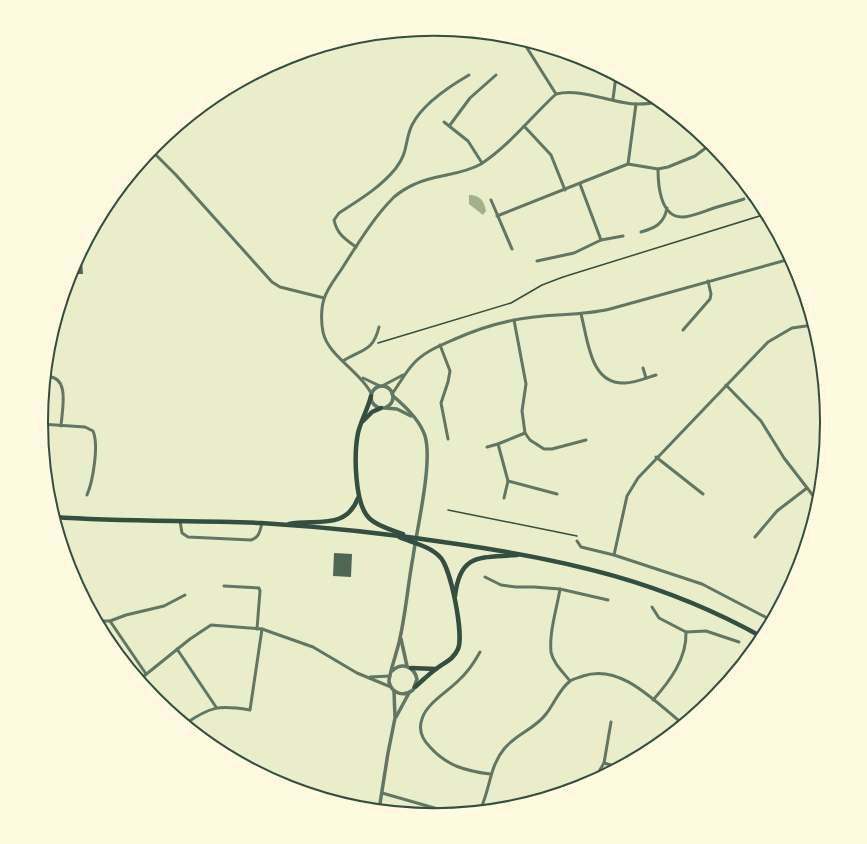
<svg xmlns="http://www.w3.org/2000/svg" width="867" height="844" font-family="Bitter,serif">
<style>
.water{fill:#a3b18a}
.building{fill:#4f6655}
.lines{fill:none;stroke-linecap:round;stroke-linejoin:round}
.path{stroke:#344e41;stroke-width:1.5}
.minor{stroke:#617663;stroke-width:3}
.tertiary{stroke:#617663;stroke-width:3.5}
.primary{stroke:#344e41;stroke-width:4.5}
.rim{fill:none;stroke:#344e41;stroke-width:2}
</style>
<rect width="100%" height="100%" fill="#e9edc9"/>
<!-- water -->
<path class="water" d="M 469,195 C 480,195 484,201 486,211 L 483,215 L 469,204 Z"/>
<!-- building -->
<g class="building">
<path d="M 76,260 L 82,260 L 83,274 L 70,274 Z"/>
<path d="M 334,553 L 352,554 L 351,577 L 333,576 Z"/>
</g>
<g class="lines">
<!-- path -->
<g class="path">
<path d="M 378,343 L 511,303 L 542,285 L 563,277 L 766,214"/>
<path d="M 448,510 L 577,536"/>
</g>
<!-- minor -->
<g class="minor">
<path d="M 522,40 L 556,94"/>
<path d="M 613,99 L 616,76"/>
<path d="M 444,122 L 468,141 L 482,163"/>
<path d="M 450,125 L 470,98 L 496,75"/>
<path d="M 524,126 L 551,155 L 565,190"/>
<path d="M 151,150 L 176,175 L 272,282 L 280,287 L 324,298"/>
<path d="M 628,164 L 636,104"/>
<path d="M 658,169 C 658,184 660,217 682,217 C 691,217 702,212 711,209 C 722,205 733,203 744,199"/>
<path d="M 580,184 L 601,240"/>
<path d="M 491,200 L 512,249"/>
<path d="M 497,216 L 628,164 L 658,169 L 668,167 L 695,156 L 711,144"/>
<path d="M 641,232 C 655,228 664,224 667,208"/>
<path d="M 356,247 C 345,239 337,234 334,220 L 339,213 C 359,200 381,187 396,168 C 409,151 404,142 412,125 C 422,105 450,86 469,75"/>
<path d="M 537,261 L 574,253 L 601,240 L 623,236"/>
<path d="M 581,314 C 588,340 590,385 625,383 C 635,383 646,378 656,375"/>
<path d="M 514,320 L 526,384 L 522,411 L 525,433 L 530,440 L 544,449 L 552,449 L 586,440"/>
<path d="M 683,330 L 710,299 L 711,294 L 708,281"/>
<path d="M 440,345 L 450,371 L 448,382 L 441,403 L 448,439"/>
<path d="M 343,361 C 362,349 373,352 379,327"/>
<path d="M 643,368 L 646,378"/>
<path d="M 45,377 C 71,374 62,410 61,426"/>
<path d="M 363,378 L 380,386"/>
<path d="M 726,385 L 761,421 L 784,458 L 818,502"/>
<path d="M 382,386 L 403,375"/>
<path d="M 371,393 C 360,371 328,356 323,332 C 321,323 321,308 324,299 C 327,289 335,279 341,270 C 357,245 373,218 394,197 C 400,192 408,187 415,184 C 436,174 460,176 481,164 C 510,145 531,117 556,94 C 589,86 625,113 658,101"/>
<path d="M 392,394 C 400,383 406,371 415,362 C 426,351 441,345 455,339 C 480,328 506,320 534,317 C 560,314 585,315 610,309 L 790,259"/>
<path d="M 41,424 L 85,427 L 93,431 C 99,445 93,481 87,495"/>
<path d="M 525,433 L 498,444 L 508,481 L 557,494"/>
<path d="M 487,447 L 498,444"/>
<path d="M 656,457 L 703,494"/>
<path d="M 504,498 L 508,481"/>
<path d="M 180,521 L 182,533 L 188,537 L 251,540 C 259,538 260,531 262,523"/>
<path d="M 755,537 L 777,511 L 807,488"/>
<path d="M 577,541 L 581,547 L 614,555 L 702,584 L 771,620"/>
<path d="M 614,555 L 627,496 L 638,478 L 768,342 L 792,328 L 813,325"/>
<path d="M 485,577 L 501,585 L 516,587 L 534,587 L 560,589 L 608,600"/>
<path d="M 224,586 L 259,588 L 260,591 L 257,629"/>
<path d="M 560,589 C 557,608 549,632 551,652 C 553,663 563,672 570,681"/>
<path d="M 652,607 L 659,618 L 686,632 L 706,631 L 739,642"/>
<path d="M 96,621 L 110,621 L 126,615 L 164,606 L 185,595"/>
<path d="M 110,621 L 146,674"/>
<path d="M 177,649 L 216,707"/>
<path d="M 480,652 C 474,663 467,673 458,681 C 447,692 426,704 422,719 C 418,730 423,740 430,747 C 447,766 466,771 490,774"/>
<path d="M 370,677 L 390,676"/>
<path d="M 139,680 L 190,639 L 211,625 L 262,629 L 313,647 L 357,673 L 391,687"/>
<path d="M 653,700 C 670,681 687,658 686,632"/>
<path d="M 185,724 C 211,706 219,705 250,710 L 262,629"/>
<path d="M 604,763 L 618,767"/>
<path d="M 594,780 L 604,763 L 611,722"/>
<path d="M 382,793 L 452,813"/>
<path d="M 480,810 C 490,791 489,767 504,749 C 516,734 535,729 546,714 C 554,704 559,690 569,682 C 572,679 578,678 583,676 C 621,663 655,702 683,724"/>
</g>
<!-- tertiary -->
<g class="tertiary">
<circle cx="382" cy="397" r="11"/>
<path d="M 385,408 L 397,409 L 411,416"/>
<path d="M 401,639 L 407,666"/>
<path d="M 392,671 C 402,662 414,666 417,679 L 413,690 C 404,697 392,694 389,682 C 388,677 399,646 400,638 C 406,611 408,584 413,557 C 417,528 433,462 425,436 C 420,420 405,406 393,396"/>
<path d="M 396,717 L 409,693"/>
<path d="M 379,810 L 388,753 L 395,718 L 394,691"/>
</g>
<!-- primary -->
<g class="primary">
<path d="M 371,396 C 368,409 361,420 358,433 C 354,453 354,505 370,519 C 379,527 392,530 403,534"/>
<path d="M 363,421 L 372,412 L 381,408"/>
<path d="M 54,517 C 123,522 192,520 261,523 C 327,527 392,534 457,544 C 567,560 664,582 762,637"/>
<path d="M 289,524 C 317,519 346,530 358,498"/>
<path d="M 399,537 C 413,543 430,546 440,557 C 451,568 464,635 458,649 C 453,660 445,662 436,669 C 429,674 422,681 415,687"/>
<path d="M 455,596 C 460,552 481,558 517,555"/>
<path d="M 411,668 L 436,669"/>
</g>
</g>
<!-- crop -->
<path d="M0 0H867V844H0ZM48 422a386 386 0 1 1 772 0a386 386 0 1 1-772 0Z" fill="#fefae0" fill-rule="evenodd"/>
<path class="rim" d="M48 422a386 386 0 1 1 772 0a386 386 0 1 1-772 0Z"/>
</svg>
